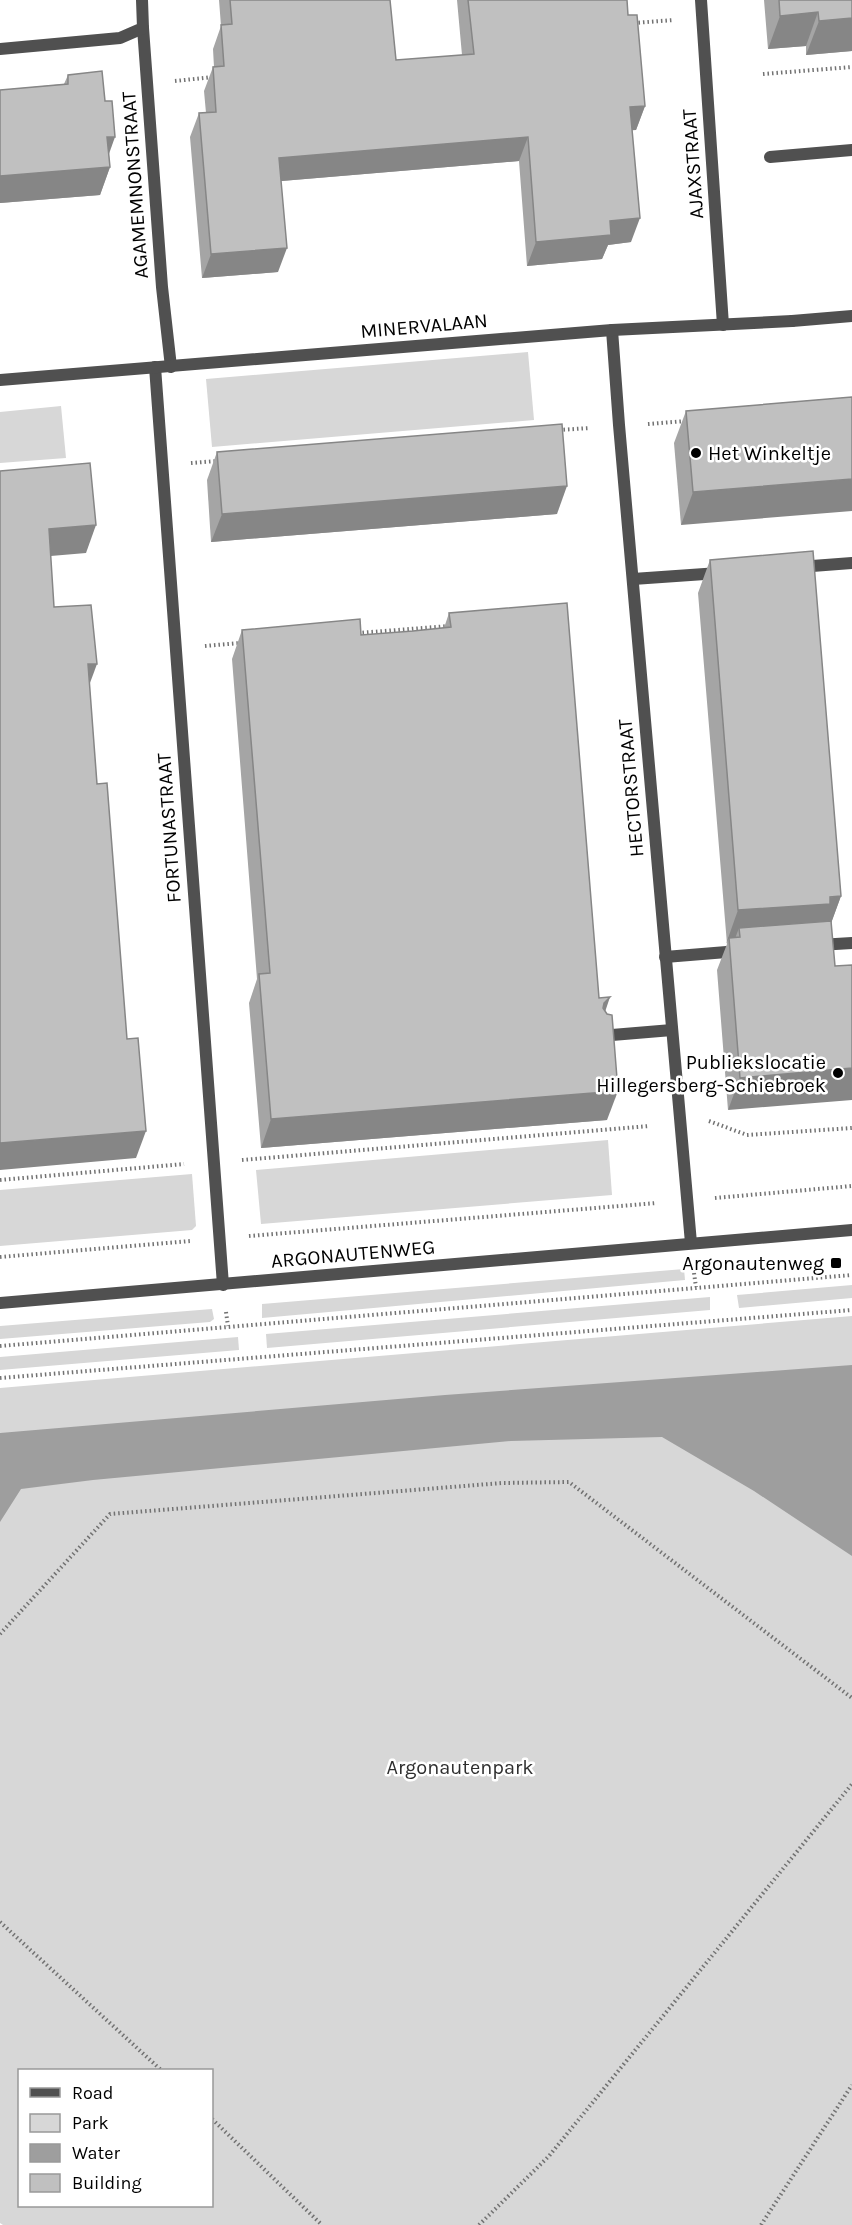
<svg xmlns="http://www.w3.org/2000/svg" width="852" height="2225" font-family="Karla,sans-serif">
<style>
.green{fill:#d7d7d7;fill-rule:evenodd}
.water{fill:#9e9e9e}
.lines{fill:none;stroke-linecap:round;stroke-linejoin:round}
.path{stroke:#727272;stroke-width:4;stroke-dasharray:1.5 3;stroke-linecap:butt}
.service{stroke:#505050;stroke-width:12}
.pedestrian{stroke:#505050;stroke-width:12}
.minor{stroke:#505050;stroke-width:12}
.tertiary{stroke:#505050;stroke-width:12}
.wall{fill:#a5a5a5}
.shaded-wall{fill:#868686}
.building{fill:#c0c0c0;stroke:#868686;stroke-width:1.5}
.poi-dot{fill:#000;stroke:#fff;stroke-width:2}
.labels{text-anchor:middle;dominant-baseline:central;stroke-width:5;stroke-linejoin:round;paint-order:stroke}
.street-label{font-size:20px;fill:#000;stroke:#fff}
.poi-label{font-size:20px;fill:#000;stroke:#fff;text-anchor:end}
.park-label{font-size:20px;fill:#2e2e2e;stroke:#fff}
</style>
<rect width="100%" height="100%" fill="#fff"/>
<!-- green -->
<g class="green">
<path d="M 528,352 L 534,420 L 212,447 L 206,379 Z"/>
<path d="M 61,406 L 66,458 L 0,463 L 0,412 Z"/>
<path d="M 608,1140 L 612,1195 L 261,1224 L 256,1170 Z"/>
<path d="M 192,1174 L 196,1226 L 192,1230 L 0,1246 L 0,1190 Z"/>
<path d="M 684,1269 L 685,1280 L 262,1318 L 262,1304 Z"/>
<path d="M 852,1285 L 852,1298 L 739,1308 L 737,1295 Z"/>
<path d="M 710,1297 L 710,1310 L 267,1348 L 266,1334 Z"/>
<path d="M 212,1309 L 214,1319 L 210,1322 L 0,1339 L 0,1326 Z"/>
<path d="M 852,1316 L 852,2225 L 3,2225 L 0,2223 L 0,1388 ZM 20,2070 L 212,2070 L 212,2206 L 20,2206 Z"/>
<path d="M 238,1337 L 239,1350 L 0,1370 L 0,1357 Z"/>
</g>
<!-- water -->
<path class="water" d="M 852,1365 L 852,1556 L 754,1491 L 662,1437 L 511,1441 L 93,1480 L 21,1489 L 0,1522 L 0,1433 L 445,1395 Z"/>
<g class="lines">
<!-- path -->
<g class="path">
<path d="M 634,23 L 674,20"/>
<path d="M 763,74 L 852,67"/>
<path d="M 175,81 L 213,77"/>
<path d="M 648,424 L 686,421"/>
<path d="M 559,430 L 590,428"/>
<path d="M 191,463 L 217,461"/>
<path d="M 358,633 L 449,626"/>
<path d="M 205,646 L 240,643"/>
<path d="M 709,1121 L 747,1135 L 852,1128"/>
<path d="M 242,1160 L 650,1126"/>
<path d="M 0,1180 L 184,1164"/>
<path d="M 715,1198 L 852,1186"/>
<path d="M 249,1236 L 657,1203"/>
<path d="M 0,1257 L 191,1241"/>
<path d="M 694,1273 L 696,1287"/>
<path d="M 226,1312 L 228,1326"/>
<path d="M 0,1346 L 852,1275"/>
<path d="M 0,1378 L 852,1310"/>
<path d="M 0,1634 L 110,1514 L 502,1483 L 569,1482 L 852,1698"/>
<path d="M 0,1922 L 161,2070"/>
<path d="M 212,2119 L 322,2225"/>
<path d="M 479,2225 L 549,2156 L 852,1784"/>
<path d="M 761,2225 L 852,2085"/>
</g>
<!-- service -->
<g class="service">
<path d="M 792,321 L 852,316"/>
<path d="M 799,567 L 852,563"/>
<path d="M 633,579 L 719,573"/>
<path d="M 819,945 L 852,943"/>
<path d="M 665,957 L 739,951"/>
<path d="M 600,1036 L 672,1030"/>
</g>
<!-- pedestrian -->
<g class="pedestrian">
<path d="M 143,28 L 162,287 L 171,367"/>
<path d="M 770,157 L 852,150"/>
</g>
<!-- minor -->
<g class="minor">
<path d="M 701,0 L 723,325"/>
<path d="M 0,49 L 120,38 L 143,28 L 142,0"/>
<path d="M 612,330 L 619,425 L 691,1243"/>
<path d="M 155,367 L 223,1285"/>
<path d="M 0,380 L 612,330 L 792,321"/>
</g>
<!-- tertiary -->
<path class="tertiary" d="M 0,1303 L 852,1230"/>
</g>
<!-- wall -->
<g class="wall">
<path d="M 219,0 L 390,0 L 396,60 L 462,55 L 457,0 L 627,0 L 628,15 L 645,106 L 636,130 L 632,130 L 631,242 L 608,245 L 602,259 L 527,266 L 519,161 L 281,181 L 278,272 L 202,278 L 190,137 L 199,113 L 206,113 L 204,91 L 213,67 L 214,67 L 213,49 L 221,26 Z"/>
<path d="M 764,0 L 852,0 L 852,51 L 806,55 L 806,46 L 768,49 Z"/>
<path d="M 68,75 L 109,155 L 110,167 L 100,195 L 0,203 L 0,90 L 64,84 Z"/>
<path d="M 852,397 L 681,525 L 674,443 L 686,411 Z"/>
<path d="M 217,452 L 557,514 L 211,542 L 207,480 Z"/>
<path d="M 710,560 L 841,896 L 831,923 L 835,966 L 728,1110 L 717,970 L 727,944 L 698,593 Z"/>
<path d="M 449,613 L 599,998 L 605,1012 L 607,1120 L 261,1148 L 249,1003 L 257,979 L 232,659 L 242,630 L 361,635 L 413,631 L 444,628 Z"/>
</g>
<!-- shaded-wall -->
<g class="shaded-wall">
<path d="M 818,12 L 806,46 L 768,49 L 780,16 Z"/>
<path d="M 852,18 L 852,51 L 806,55 L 819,21 Z"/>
<path d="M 645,106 L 636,130 L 622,131 L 630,107 Z"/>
<path d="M 107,137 L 115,137 L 105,165 Z"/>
<path d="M 528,137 L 519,161 L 270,182 L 279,158 Z"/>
<path d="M 110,167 L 100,195 L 0,203 L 0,176 Z"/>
<path d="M 640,218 L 631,242 L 608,245 L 602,259 L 527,266 L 536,242 L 610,221 Z"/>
<path d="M 287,248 L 278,272 L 202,278 L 211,254 Z"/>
<path d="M 852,479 L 852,511 L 681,525 L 693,492 Z"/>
<path d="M 567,486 L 557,514 L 211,542 L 222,514 Z"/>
<path d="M 96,525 L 86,553 L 39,557 L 49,529 Z"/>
<path d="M 88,664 L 97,664 L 87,691 Z"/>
<path d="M 841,896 L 829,929 L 740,937 L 739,928 L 733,944 L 729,938 L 726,944 L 738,910 Z"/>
<path d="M 610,997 L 600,1027 L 604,1003 Z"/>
<path d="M 852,1068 L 852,1100 L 728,1110 L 740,1078 Z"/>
<path d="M 618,1091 L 607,1120 L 261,1148 L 271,1119 Z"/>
<path d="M 146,1131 L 136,1158 L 0,1170 L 0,1143 Z"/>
</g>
<!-- building -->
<g class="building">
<path d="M 230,0 L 390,0 L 396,60 L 474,54 L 468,0 L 627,0 L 628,15 L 637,15 L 645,106 L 630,107 L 640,218 L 610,221 L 611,235 L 536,242 L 528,137 L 279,158 L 287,248 L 211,254 L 199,113 L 216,112 L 213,67 L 224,66 L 221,25 L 232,24 Z"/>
<path d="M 779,0 L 852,0 L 852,18 L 819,21 L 818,12 L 780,16 Z"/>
<path d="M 102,71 L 105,101 L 112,101 L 115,137 L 107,137 L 110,167 L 0,176 L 0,90 L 68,84 L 68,75 Z"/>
<path d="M 852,397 L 852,479 L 693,492 L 686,411 Z"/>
<path d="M 562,424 L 567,486 L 222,514 L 217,452 Z"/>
<path d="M 90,463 L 96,525 L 49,529 L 54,607 L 91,605 L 97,664 L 88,664 L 97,784 L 107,783 L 127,1039 L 138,1038 L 146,1131 L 0,1143 L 0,471 Z"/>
<path d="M 813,551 L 841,896 L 830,897 L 830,904 L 738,910 L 710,560 Z"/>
<path d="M 567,603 L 599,998 L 610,997 L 604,1003 L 603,1008 L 607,1014 L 612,1015 L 618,1091 L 271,1119 L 259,974 L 270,973 L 242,630 L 360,619 L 361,635 L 413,631 L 451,627 L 449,613 Z"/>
<path d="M 831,921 L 835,966 L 852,965 L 852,1068 L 740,1078 L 729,938 L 740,937 L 739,928 Z"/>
</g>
<!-- markers -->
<g class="poi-dot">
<circle cx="696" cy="453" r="6"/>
<circle cx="838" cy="1073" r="6"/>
<rect x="830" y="1257" width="12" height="12" rx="3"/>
</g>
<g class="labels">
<!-- street labels -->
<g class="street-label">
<text transform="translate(693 164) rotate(-94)">AJAXSTRAAT</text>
<text transform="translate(135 185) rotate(-94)">AGAMEMNONSTRAAT</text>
<text transform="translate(424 326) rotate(-5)">MINERVALAAN</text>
<text transform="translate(631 788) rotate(-95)">HECTORSTRAAT</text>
<text transform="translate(169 828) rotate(-94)">FORTUNASTRAAT</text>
<text transform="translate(353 1254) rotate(-5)">ARGONAUTENWEG</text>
</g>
<!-- poi labels -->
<g class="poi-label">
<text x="708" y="453" text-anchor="start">Het Winkeltje</text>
<text x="826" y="1062">Publiekslocatie<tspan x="826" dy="23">Hillegersberg-Schiebroek</tspan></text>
<text x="824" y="1263">Argonautenweg</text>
</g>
<!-- park labels -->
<g class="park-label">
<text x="460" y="1767">Argonautenpark</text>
</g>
</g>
<!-- legend -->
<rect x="18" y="2069" width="195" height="138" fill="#ffffff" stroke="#999999" stroke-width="1.5"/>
<rect x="30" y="2088" width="30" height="9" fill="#505050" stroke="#999999" stroke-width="1.5"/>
<text x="72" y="2099" font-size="18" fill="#000000">Road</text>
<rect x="30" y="2114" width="30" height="18" fill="#d7d7d7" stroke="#999999" stroke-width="1.5"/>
<text x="72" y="2129" font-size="18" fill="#000000">Park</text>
<rect x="30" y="2144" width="30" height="18" fill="#9e9e9e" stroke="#999999" stroke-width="1.5"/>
<text x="72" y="2159" font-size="18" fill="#000000">Water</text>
<rect x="30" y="2174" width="30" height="18" fill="#c0c0c0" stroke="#999999" stroke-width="1.5"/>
<text x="72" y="2189" font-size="18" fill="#000000">Building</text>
</svg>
